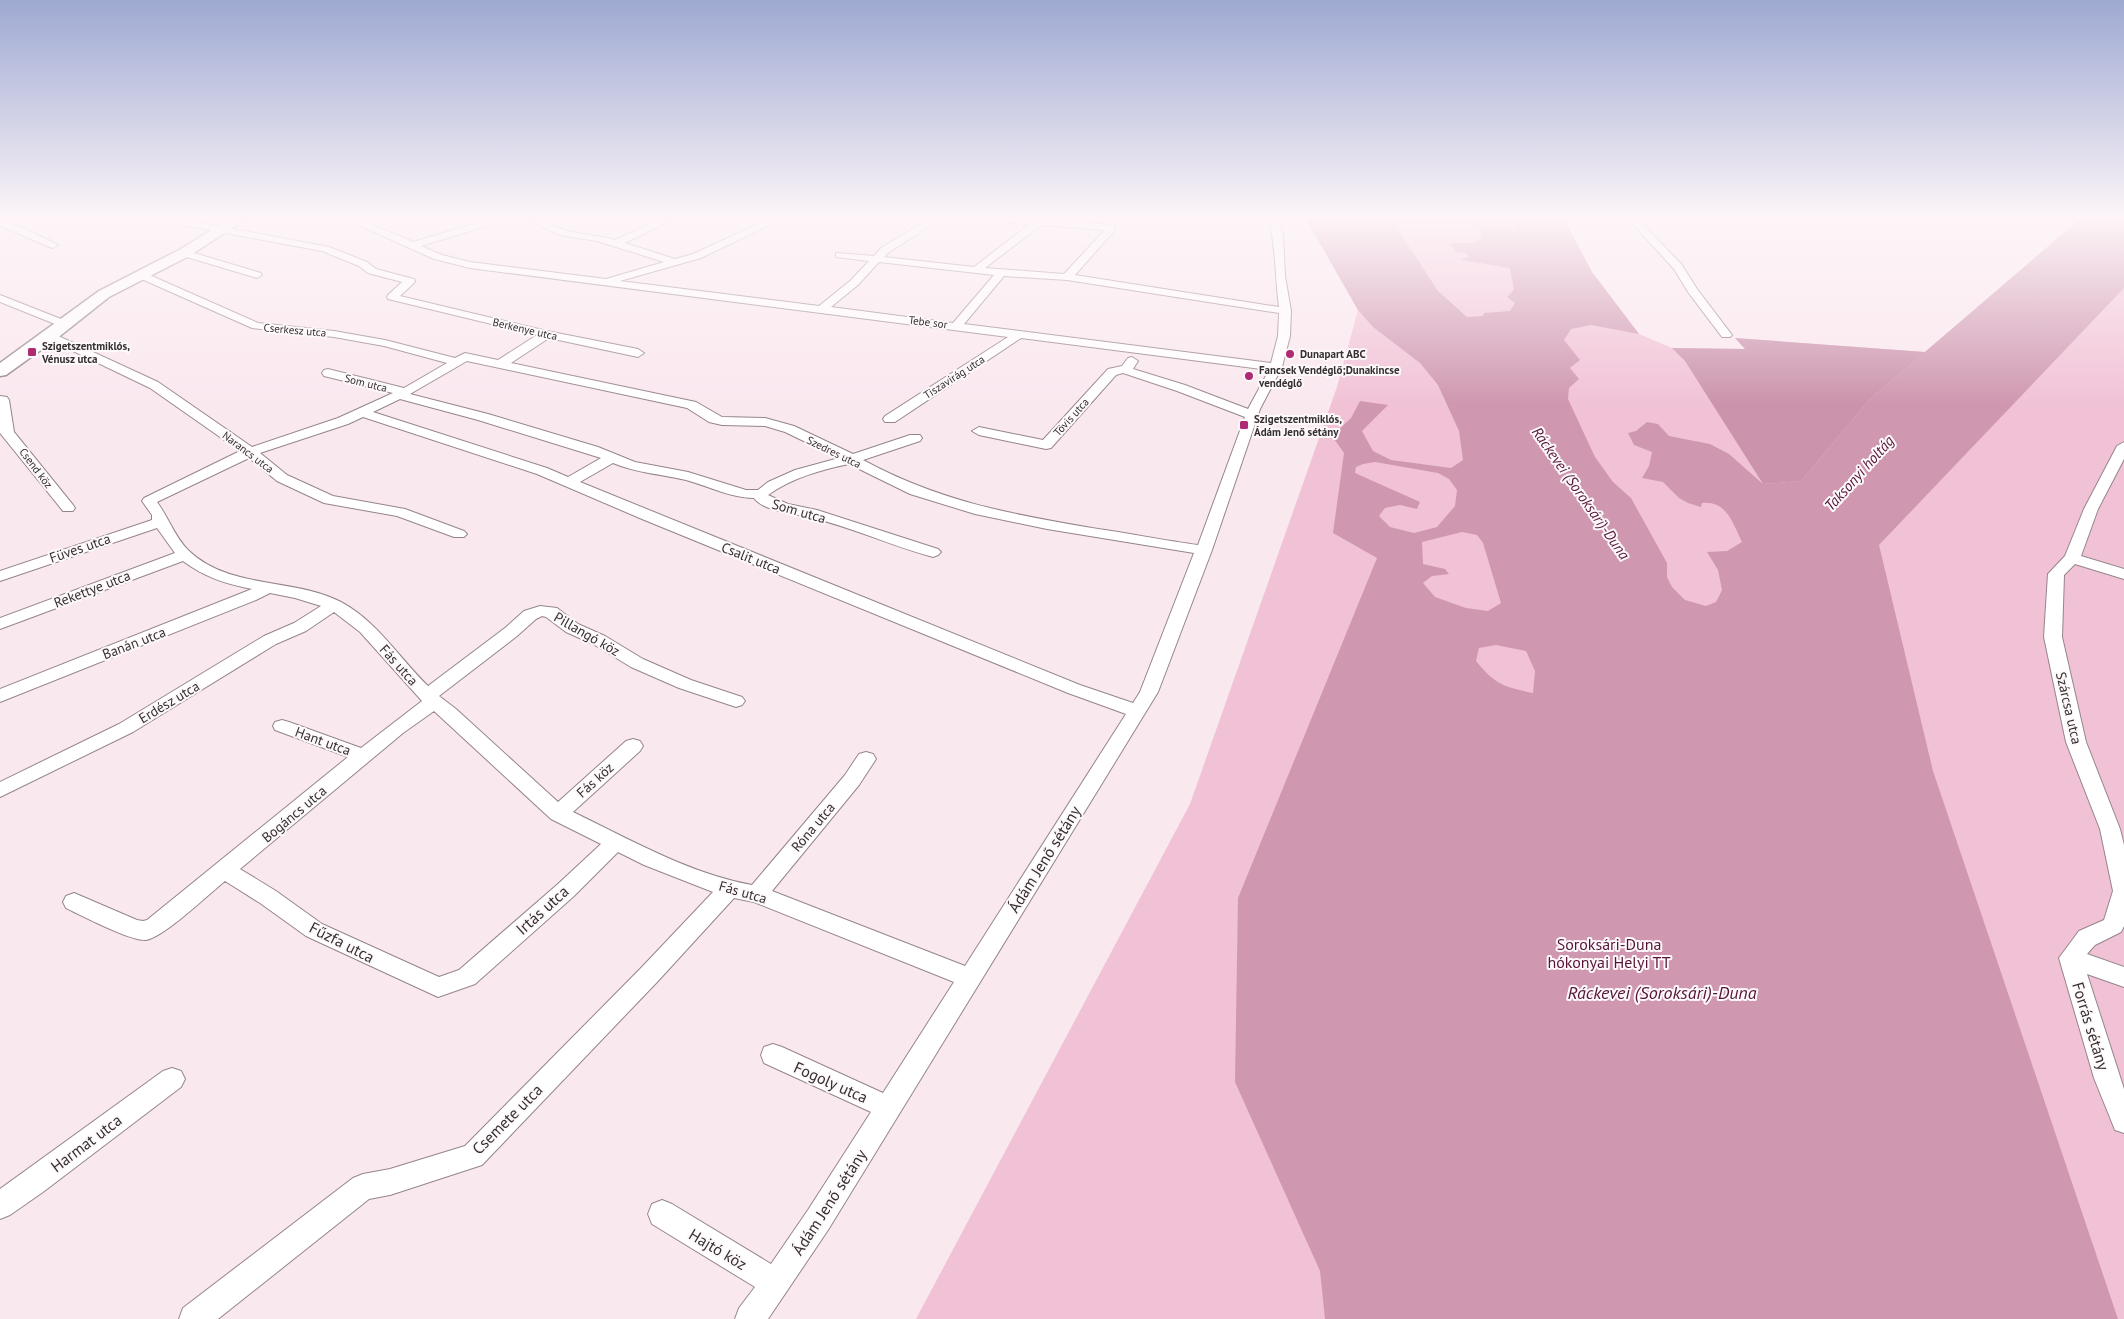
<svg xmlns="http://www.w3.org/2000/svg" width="2124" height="1319" font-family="'PT Sans',sans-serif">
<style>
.green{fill:#f1c2d6}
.forest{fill:#cb94ac}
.water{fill:#cf98b0;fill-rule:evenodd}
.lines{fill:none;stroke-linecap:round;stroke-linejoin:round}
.street-casing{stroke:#95858b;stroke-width:2}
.secondary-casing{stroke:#95858b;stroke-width:3}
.street{fill:#fff;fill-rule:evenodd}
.secondary{fill:#fff;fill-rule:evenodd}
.poi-dot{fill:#ae2a73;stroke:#fdf9fb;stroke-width:2}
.labels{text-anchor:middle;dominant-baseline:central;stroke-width:4;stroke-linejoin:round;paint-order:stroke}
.far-street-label{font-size:11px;fill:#362f32;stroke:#fdf9fb}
.far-poi-label{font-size:11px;font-weight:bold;fill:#362f32;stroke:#fdf9fb;text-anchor:start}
.street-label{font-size:14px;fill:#362f32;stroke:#fdf9fb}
.water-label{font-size:15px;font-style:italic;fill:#561538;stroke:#fdf9fb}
.near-street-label{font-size:16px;fill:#362f32;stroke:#fdf9fb}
.near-park-label{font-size:16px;fill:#561538;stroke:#fdf9fb}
.near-water-label{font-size:18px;font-style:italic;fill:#561538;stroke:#fdf9fb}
</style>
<rect width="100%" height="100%" fill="#fae8ef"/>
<!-- green -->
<path class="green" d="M 1306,219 L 1564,219 L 1592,272 L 1639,334 L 1672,348 L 1745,349 L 1735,338 L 1925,352 L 2080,219 L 2124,219 L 2124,1319 L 916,1319 L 1190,804 L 1337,387 L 1358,310 Z"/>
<!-- forest -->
<path class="forest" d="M 1735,338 L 1925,352 L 1870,399 L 1801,481 L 1763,484 L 1685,361 L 1672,348 L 1745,349 Z"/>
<!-- water -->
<path class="water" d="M 1306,219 L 1391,219 L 1438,291 L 1467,317 L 1483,316 L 1484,313 L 1510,311 L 1515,303 L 1507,297 L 1514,290 L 1510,268 L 1462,260 L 1463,258 L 1469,257 L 1466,253 L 1456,252 L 1450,244 C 1462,240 1472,248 1482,236 L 1480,233 L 1482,229 L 1473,226 L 1479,225 L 1516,229 L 1515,225 L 1510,219 L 1564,219 L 1592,272 L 1639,334 L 1591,325 L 1571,329 L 1564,340 L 1580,360 L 1570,368 L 1579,379 L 1569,388 L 1568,399 L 1595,457 L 1613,482 L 1631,498 L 1667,563 L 1667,577 L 1672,587 L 1685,600 L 1706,606 L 1716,602 L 1722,590 L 1718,570 L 1707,552 L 1727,551 L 1742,542 C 1733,524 1727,500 1702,503 L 1701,507 L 1688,503 L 1679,498 L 1663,482 L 1642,478 L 1649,466 L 1652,452 L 1634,445 L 1628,433 L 1636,431 L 1647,422 L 1658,424 L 1669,436 L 1710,444 L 1729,454 L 1763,484 L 1801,481 L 1870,399 L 2080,219 L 2124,219 L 2124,288 L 1879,545 L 1933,771 L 2118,1319 L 1325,1319 L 1320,1271 L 1235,1082 L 1238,898 L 1377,558 L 1333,533 L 1344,453 L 1332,436 L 1351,418 L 1360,401 L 1388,405 L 1362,431 L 1373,451 L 1391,460 L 1451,468 L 1463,460 L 1459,431 L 1438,385 L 1420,363 L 1373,327 L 1358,310 ZM 1375,462 L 1438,473 L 1449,479 L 1457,490 L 1455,506 L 1437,527 L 1414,533 L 1390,527 L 1379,516 L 1385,508 L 1400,505 L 1417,509 L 1420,502 L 1355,473 L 1356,467 L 1363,464 ZM 1462,532 L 1477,535 L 1483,543 L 1501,603 L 1488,611 L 1466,608 L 1435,597 L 1423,583 L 1432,576 L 1449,574 L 1445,569 L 1423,564 L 1422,542 ZM 1496,645 L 1526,651 L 1535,671 L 1533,693 C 1503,687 1495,684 1476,661 L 1479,648 Z"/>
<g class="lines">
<!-- street casing -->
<g class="street-casing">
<g id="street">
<path d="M 161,219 L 181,219 L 329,247 L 367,262 L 376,269 L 414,279 L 415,281 L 414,283 L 400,296 L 547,331 L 638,349 L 644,353 L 638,357 L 549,338 L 511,363 L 696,402 L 722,417 L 765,418 L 794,426 L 853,454 L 910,435 L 920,435 L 922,438 L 920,441 L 863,460 C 938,501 1010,514 1092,528 C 1127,533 1162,540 1198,545 L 1245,417 L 1177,391 L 1123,373 L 1116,375 L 1051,448 L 1046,449 L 979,435 L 972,431 L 979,427 L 1043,440 L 1108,369 L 1122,366 L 1128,358 L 1132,357 L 1138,361 L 1133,369 L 1185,385 L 1248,409 L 1269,370 L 1021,338 L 895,422 L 885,422 L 883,419 L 885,416 L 1008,337 L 470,268 L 434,259 L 345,219 L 358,219 L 413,242 L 490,219 L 505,219 L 503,221 L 421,246 L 442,255 L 470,262 L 606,279 L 664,262 L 597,241 L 560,235 L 526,219 C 543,219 550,225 564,230 C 581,235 599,235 615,240 L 661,219 L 674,219 L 625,243 L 675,259 L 693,254 L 769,219 L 782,219 L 701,258 L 620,281 L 819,306 L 850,281 L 869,261 L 836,257 L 836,253 L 874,256 L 881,248 L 929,219 L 941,219 L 889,252 L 884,257 L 974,267 L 1030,224 L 998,222 L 993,219 L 1039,219 L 1112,225 L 1115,226 L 1115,230 L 1075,275 L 1279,307 C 1275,278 1276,247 1269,219 L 1279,219 L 1283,235 L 1285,276 L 1291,311 L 1290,336 L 1282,367 L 1260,409 L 1212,550 L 1158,692 L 828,1230 L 768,1319 L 735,1319 L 739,1308 L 755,1287 L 652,1224 L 648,1214 L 652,1204 L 662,1200 L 672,1204 L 771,1264 L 808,1210 L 871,1112 L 764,1063 L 761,1055 L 764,1047 L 773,1044 L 782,1047 L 883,1093 L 954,982 L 754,902 L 734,898 L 658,981 L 482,1165 L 390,1195 L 369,1199 L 218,1319 L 179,1319 L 183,1308 L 353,1178 L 363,1174 L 390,1169 L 465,1146 L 642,967 L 713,892 L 644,865 L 618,852 L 574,896 L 475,984 L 438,997 L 306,936 L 260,903 L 225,881 C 210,893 161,940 145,940 C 128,940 83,916 66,908 L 63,902 L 66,896 L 74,893 L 137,920 L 143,921 L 147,920 L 348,757 L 275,730 L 273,726 L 275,722 L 282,720 L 289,722 L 361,748 L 422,701 L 360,632 L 334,612 L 306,631 L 276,644 L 133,732 L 0,797 L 0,782 L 119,724 L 264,636 L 294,623 L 321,606 L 295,598 L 270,593 L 256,600 L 0,702 L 0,689 L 252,589 C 226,584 204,577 183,561 L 0,629 L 0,618 L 175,553 L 157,528 L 0,581 L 0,571 L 152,520 L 152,515 L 142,501 L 144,498 L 240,451 L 150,388 L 46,338 L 44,336 L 46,334 L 54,334 L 158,382 L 252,447 L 338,418 L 393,393 L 324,376 L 322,373 L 324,370 L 328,369 L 404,388 L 447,363 L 384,346 L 334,337 L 252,328 L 137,277 L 136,275 L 137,273 L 145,273 L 258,323 L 334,331 L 385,340 L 455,358 L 465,353 L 498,360 L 537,335 L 388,299 L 387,297 L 388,295 L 402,282 L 368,273 L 359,266 L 322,251 L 166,222 ZM 1041,225 L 1105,230 L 1064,274 L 985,268 ZM 879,262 L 994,275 L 953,323 L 831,307 L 858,285 ZM 1004,276 L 1067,280 L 1279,313 L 1278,336 L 1271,363 L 964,324 ZM 467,361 L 687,408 L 709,422 L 722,425 L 765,426 L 785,432 L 839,458 L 795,470 L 768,482 L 758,490 L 746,490 L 688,472 L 635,462 L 598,447 L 488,414 L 410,394 ZM 400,399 L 478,420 L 601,458 L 568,477 L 547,468 L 373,412 ZM 363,417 L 537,474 L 642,519 L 1068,693 L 1126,714 L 965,966 L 772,891 L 859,785 L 876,759 L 873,754 L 866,752 L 859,754 L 845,775 L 752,885 C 690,874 629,839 573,812 L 640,751 L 643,746 L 640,741 L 633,739 L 626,741 L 558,802 L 456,709 L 439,696 L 517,636 L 536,619 L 542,616 L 546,617 L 566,632 L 593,644 L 631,667 L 679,688 L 736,707 L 742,705 L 745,701 L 742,697 L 691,680 L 643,659 L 605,636 L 578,624 L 557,608 L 540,606 L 524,611 L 505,628 L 428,686 C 399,658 378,622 341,602 C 293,577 229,590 188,550 C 174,536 169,518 157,502 L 249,458 L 277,481 L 324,503 L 397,516 L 454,537 L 464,537 L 467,534 L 464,531 L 405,509 L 333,496 L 287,475 L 260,453 L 348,424 ZM 613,463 C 636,473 661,474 686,480 C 708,486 731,498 754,498 C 763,511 793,513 808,517 C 850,526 891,546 933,557 L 938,555 L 941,552 L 938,549 L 817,510 L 788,504 L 768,495 C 792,478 820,470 849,464 L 910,494 L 975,514 L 1047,529 L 1194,553 L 1140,692 L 1133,703 L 1080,685 L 580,482 ZM 434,711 L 551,819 L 601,844 L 558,884 L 459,970 L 439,977 L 322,924 L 276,891 L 240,869 L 403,733 Z"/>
<path d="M 1628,219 L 1638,219 L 1682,265 L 1697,289 L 1732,335 L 1730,337 L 1722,337 L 1688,292 L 1674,269 Z"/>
<path d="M 0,220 L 26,229 L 58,245 L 53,248 L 50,247 L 0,226 Z"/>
<path d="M 184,250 L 261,273 L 262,275 L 257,278 L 180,255 L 180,251 Z"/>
<path d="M 0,295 L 61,319 L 71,321 L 73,323 L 67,326 L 55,324 L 0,302 Z"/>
<path d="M 0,396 L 7,397 L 9,400 L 14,432 L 73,505 L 75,508 L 73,511 L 63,511 L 0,433 Z"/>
<path d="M 2124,442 L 2124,459 L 2098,509 L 2081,556 L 2124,569 L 2124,579 L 2075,564 L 2064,575 L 2062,637 L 2086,742 L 2120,829 L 2124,845 L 2124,926 L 2121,932 L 2095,945 L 2087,954 L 2124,967 L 2124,987 L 2087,974 L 2124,1089 L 2124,1133 L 2115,1130 L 2094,1078 L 2059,958 L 2079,931 L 2104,920 L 2113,891 L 2100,829 L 2066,742 L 2044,637 L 2048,574 L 2065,556 L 2084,509 L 2117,446 Z"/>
<path d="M 172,1068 L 181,1071 L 185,1079 L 181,1087 L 43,1192 L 10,1215 L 0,1219 L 0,1189 L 163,1071 Z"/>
</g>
</g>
<!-- secondary casing -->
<g class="secondary-casing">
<path id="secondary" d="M 230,219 L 246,219 L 189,256 L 109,297 L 56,339 L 6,375 L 0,376 L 0,363 L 99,291 L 179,250 Z"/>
</g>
<!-- street -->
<use href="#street" class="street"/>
<!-- secondary -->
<use href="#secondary" class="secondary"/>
</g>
<!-- sky -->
<linearGradient id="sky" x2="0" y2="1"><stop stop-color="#9ea9d2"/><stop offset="0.54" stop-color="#fdf5f8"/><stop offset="1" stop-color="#fdf5f8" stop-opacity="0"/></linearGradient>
<rect width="2124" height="404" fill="url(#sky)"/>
<!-- markers -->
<g class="poi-dot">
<rect x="27" y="347" width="10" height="10" rx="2.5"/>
<circle cx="1290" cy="354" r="5"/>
<circle cx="1249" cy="376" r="5"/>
<rect x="1239" y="420" width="10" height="10" rx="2.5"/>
</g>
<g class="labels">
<!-- far-street labels -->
<g class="far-street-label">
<text transform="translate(928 322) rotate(7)">Tebe sor</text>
<text transform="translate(525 329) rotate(13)">Berkenye utca</text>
<text transform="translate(295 330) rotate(5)">Cserkesz utca</text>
<text transform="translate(954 377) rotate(-33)">Tiszavirág utca</text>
<text transform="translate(366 383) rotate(14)">Som utca</text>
<text transform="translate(1071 417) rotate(-48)">Tövis utca</text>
<text transform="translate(248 452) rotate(37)">Narancs utca</text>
<text transform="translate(834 452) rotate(26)">Szedres utca</text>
<text transform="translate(36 468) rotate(53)">Csend köz</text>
</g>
<!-- far-poi labels -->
<g class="far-poi-label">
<text x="42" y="346">Szigetszentmiklós,<tspan x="42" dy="13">Vénusz utca</tspan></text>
<text x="1300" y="354">Dunapart ABC</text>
<text x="1259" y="370">Fancsek Vendéglő;Dunakincse<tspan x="1259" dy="13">vendéglő</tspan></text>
<text x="1254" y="419">Szigetszentmiklós,<tspan x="1254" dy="13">Ádám Jenő sétány</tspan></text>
</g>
<!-- street labels -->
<g class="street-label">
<text transform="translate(799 511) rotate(16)">Som utca</text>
<text transform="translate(80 548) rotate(-19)">Füves utca</text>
<text transform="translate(751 558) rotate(22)">Csalit utca</text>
<text transform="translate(92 589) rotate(-21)">Rekettye utca</text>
<text transform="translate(587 634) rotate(30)">Pillangó köz</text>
<text transform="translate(134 643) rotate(-21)">Banán utca</text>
<text transform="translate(399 665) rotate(48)">Fás utca</text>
<text transform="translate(169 702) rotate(-31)">Erdész utca</text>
<text transform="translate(2069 708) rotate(77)">Szárcsa utca</text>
<text transform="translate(323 741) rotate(20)">Hant utca</text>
<text transform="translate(595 780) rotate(-42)">Fás köz</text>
<text transform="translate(294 814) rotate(-40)">Bogáncs utca</text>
<text transform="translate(813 827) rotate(-50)">Róna utca</text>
<text transform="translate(743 892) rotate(16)">Fás utca</text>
</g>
<!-- water labels -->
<g class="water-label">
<text transform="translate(1859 473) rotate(-48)">Taksonyi holtág</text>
<text transform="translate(1581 493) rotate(55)">Ráckevei (Soroksári)-Duna</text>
</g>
<!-- near-street labels -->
<g class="near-street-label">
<text transform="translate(1044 859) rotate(-58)">Ádám Jenő sétány</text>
<text transform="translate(542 910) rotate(-42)">Irtás utca</text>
<text transform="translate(342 942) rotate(27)">Fűzfa utca</text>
<text transform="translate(2091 1026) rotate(73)">Forrás sétány</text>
<text transform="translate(831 1082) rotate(24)">Fogoly utca</text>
<text transform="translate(507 1119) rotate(-45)">Csemete utca</text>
<text transform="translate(86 1143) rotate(-37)">Harmat utca</text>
<text transform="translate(829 1202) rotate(-57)">Ádám Jenő sétány</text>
<text transform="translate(718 1249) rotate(31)">Hajtó köz</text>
</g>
<!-- near-park labels -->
<g class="near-park-label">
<text x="1609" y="944">Soroksári-Duna<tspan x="1609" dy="18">hókonyai Helyi TT</tspan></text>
</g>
<!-- near-water labels -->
<g class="near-water-label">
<text x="1662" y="992">Ráckevei (Soroksári)-Duna</text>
</g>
</g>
</svg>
